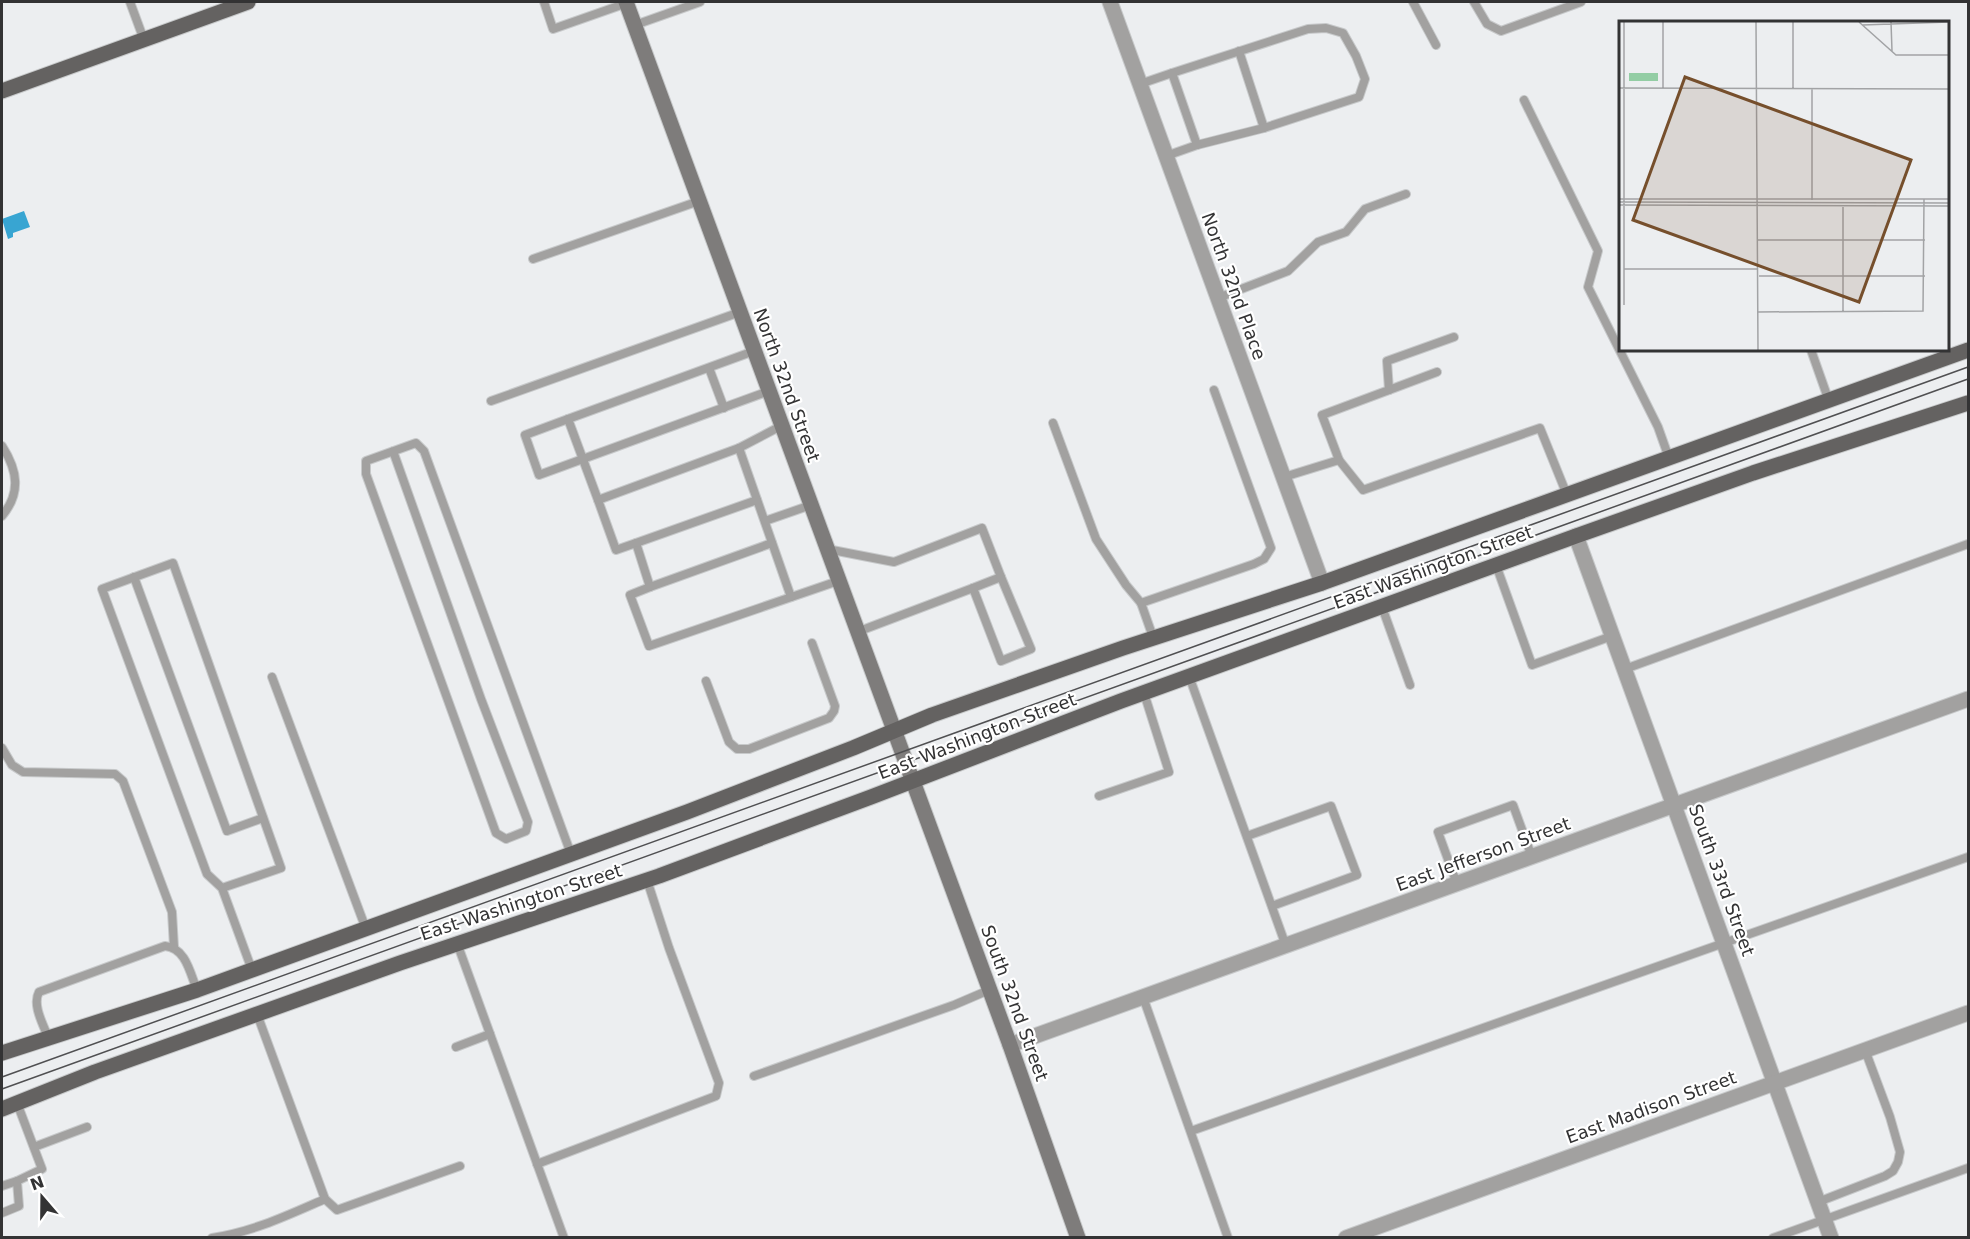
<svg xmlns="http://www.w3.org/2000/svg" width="1970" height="1239" font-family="'DejaVu Sans',sans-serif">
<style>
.water{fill:#38a5d2}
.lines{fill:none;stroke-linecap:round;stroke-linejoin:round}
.lane-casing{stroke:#c7c9ca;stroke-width:10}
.street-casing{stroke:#c7c9ca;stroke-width:17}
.secondary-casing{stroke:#c7c9ca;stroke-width:17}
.primary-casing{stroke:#c7c9ca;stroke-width:17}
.lane{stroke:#a2a1a0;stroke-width:8}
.street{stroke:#a2a1a0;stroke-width:15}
.secondary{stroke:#7e7c7b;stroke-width:15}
.primary{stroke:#646261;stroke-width:15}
.tram{stroke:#505052;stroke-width:1.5}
.labels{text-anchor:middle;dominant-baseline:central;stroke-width:4.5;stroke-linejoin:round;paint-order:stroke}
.street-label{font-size:18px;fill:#333334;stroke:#fff}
.inset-road{fill:none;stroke:#a2a3a5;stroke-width:1.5}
.view{fill:#764f2c;fill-opacity:0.15;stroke:#764f2c;stroke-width:3}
.inset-edge{fill:none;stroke:#333334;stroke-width:3}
</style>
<rect width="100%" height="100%" fill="#eceef0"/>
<!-- water -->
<path class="water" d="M 24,211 L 30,227 L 13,233 L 13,237 L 8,239 L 2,219 Z"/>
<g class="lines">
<!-- lane casing -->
<g class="lane-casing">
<g id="lane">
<path d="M 130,2 L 144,40"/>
<path d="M 544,2 L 553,29 L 627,3"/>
<path d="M 1413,2 L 1436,45"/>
<path d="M 1474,2 L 1487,24 L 1501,31 L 1581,2"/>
<path d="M 635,25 L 700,2"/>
<path d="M 1239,51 L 1264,128"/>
<path d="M 1172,73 L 1308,29 L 1326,28 L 1343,33 L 1356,56 L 1365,79 L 1359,97 L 1264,128 L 1197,145"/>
<path d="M 1140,84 L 1172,73 L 1197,145 L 1166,156"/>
<path d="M 1524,100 L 1598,251 L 1588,287 L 1658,427 L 1669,458"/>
<path d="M 533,259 L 699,201"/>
<path d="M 1218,298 L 1288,271 L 1318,242 L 1346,232 L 1365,209 L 1406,194"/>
<path d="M 1811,350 L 1829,401"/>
<path d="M 709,368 L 724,408"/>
<path d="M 1389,390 L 1437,372"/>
<path d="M 491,401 L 740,312"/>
<path d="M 568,419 L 525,435 L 539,475 L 769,391"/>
<path d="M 1053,423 L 1096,539 L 1126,585 L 1141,603"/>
<path d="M 781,426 L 739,448 L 598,500 L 616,550 L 636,543 L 650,587 L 630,595 L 649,646 L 838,581"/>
<path d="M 2,446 C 18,471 21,493 2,516"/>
<path d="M 739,448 L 791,597"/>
<path d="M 393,451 L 481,699 L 528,822 L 526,831 L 506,839 L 496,833 L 366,474 L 366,461 L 416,443 L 424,451 L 571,854"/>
<path d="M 1339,460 L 1322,415 L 1389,390 L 1387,361 L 1454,337"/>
<path d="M 1284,477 L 1339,460 L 1363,490 L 1540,428 L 1567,495"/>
<path d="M 598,500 L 568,419 L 754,351"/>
<path d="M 765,521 L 811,505"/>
<path d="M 636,543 L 757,500"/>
<path d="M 827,549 L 894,562 L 982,528 L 1001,577 L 973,588"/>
<path d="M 1496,565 L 1532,665 L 1612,636"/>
<path d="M 134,577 L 227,831 L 263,818"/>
<path d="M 650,587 L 772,543"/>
<path d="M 1382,607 L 1410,685"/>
<path d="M 857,632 L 973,588 L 1001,661 L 1031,649 L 1001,577"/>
<path d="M 1153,637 L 1141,603 L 1254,564 L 1264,559 L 1271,548 L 1214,390"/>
<path d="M 1625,669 L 1968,544"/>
<path d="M 1189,676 L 1286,946"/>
<path d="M 272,677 L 366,929"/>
<path d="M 706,681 L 729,742 L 737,749 L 749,749 L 829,718 L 834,711 L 835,706 L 812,643"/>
<path d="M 2,748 L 12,765 L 23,772 L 115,774 L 123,781 L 172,912 L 174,947"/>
<path d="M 1099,796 L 1169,772 L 1144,693"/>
<path d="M 1247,836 L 1331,806 L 1357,875 L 1272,906"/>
<path d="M 1457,884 L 1438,832 L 1513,805 L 1532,857"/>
<path d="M 222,888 L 281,868 L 173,563 L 102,589 L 207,874 L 222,888 L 252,970"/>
<path d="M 457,943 L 564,1238"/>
<path d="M 1143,997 L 1228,1238"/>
<path d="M 257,1014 L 325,1199 L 337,1210 L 460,1166"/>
<path d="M 48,1037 C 43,1024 32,1005 39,992 L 165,946 C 186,948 190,973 197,990"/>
<path d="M 456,1047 L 490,1034"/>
<path d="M 754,1076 L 954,1005 L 989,990"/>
<path d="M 1191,1131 L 1968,857"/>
<path d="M 34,1147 L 87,1127"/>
<path d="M 537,1164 L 716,1096 L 719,1083 L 669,948 L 647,880"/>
<path d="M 2,1186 L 17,1181"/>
<path d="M 1818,1202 L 1885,1176 L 1893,1171 L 1898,1162 L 1900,1152 L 1890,1117 L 1865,1050"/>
<path d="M 2,1213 L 19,1206 L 17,1181 L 42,1169 L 17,1103"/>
<path d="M 212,1238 C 255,1231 286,1216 325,1199"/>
<path d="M 1773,1238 L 1968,1168"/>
</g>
</g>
<!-- street casing -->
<g class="street-casing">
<g id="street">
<path d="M 1110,2 L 1322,583"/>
<path d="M 1576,536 L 1831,1238"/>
<path d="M 1010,1045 L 1968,699"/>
<path d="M 1346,1238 L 1968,1013"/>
</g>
</g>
<!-- secondary casing -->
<g class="secondary-casing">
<path id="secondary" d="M 626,2 L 1010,1045 L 1078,1238"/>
</g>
<!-- primary casing -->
<g class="primary-casing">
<g id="primary">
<path d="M 2,91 L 248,2"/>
<path d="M 2,1053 L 197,990 L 687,812 L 853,748 L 932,715 L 1123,648 L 1322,583 L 1968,350"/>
<path d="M 2,1109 L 95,1072 L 400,963 L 659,876 L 871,797 L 1121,701 L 1576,536 L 1753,473 L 1968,403"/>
</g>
</g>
<!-- lane -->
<use href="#lane" class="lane"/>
<!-- street -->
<use href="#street" class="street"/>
<!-- secondary -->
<use href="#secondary" class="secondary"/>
<!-- primary -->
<use href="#primary" class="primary"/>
<!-- tram -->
<g class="tram">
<path d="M 2,1077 L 1968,367"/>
<path d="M 2,1089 L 1968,379"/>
</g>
</g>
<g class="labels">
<!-- street labels -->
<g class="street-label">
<text transform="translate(1234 286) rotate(70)">North 32nd Place</text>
<text transform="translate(787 385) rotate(70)">North 32nd Street</text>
<text transform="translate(1433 567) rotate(-20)">East Washington Street</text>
<text transform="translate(977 736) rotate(-21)">East Washington Street</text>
<text transform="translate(1483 854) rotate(-20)">East Jefferson Street</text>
<text transform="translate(1722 880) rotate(70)">South 33rd Street</text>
<text transform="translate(521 902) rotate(-18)">East Washington Street</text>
<text transform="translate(1015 1003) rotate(70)">South 32nd Street</text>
<text transform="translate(1651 1107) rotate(-20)">East Madison Street</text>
</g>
</g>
<!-- overview -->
<g transform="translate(1619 21)">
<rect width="330" height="330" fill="#eceef0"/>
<path d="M 10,52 L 39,52 L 39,60 L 10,60 Z" fill="#93cda4"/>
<path class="inset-road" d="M 137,1 L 139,329M 174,1 L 174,67M 240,1 L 277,34 L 330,34M 272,1 L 273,30M 243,4 L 330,1M 0,67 L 330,68M 44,67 L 44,1M 193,67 L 193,179M 0,178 L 330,178M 0,181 L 330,182M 0,184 L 330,185M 224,186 L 224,291M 138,219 L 306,219M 5,248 L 138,248M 140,255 L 306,255M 5,284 L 5,1M 139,291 L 304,290 L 305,178"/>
<path class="view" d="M 66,56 L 292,139 L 240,281 L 14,199 Z"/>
<rect width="330" height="330" class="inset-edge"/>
</g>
<!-- border -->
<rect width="1970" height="1239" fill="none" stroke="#333334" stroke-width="6"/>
<!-- north arrow -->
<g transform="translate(42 1197) rotate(340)" stroke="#ffffff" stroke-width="4.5" paint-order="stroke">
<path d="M0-4.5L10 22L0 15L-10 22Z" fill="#333334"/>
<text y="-9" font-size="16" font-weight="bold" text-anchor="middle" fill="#333334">N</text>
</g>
</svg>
